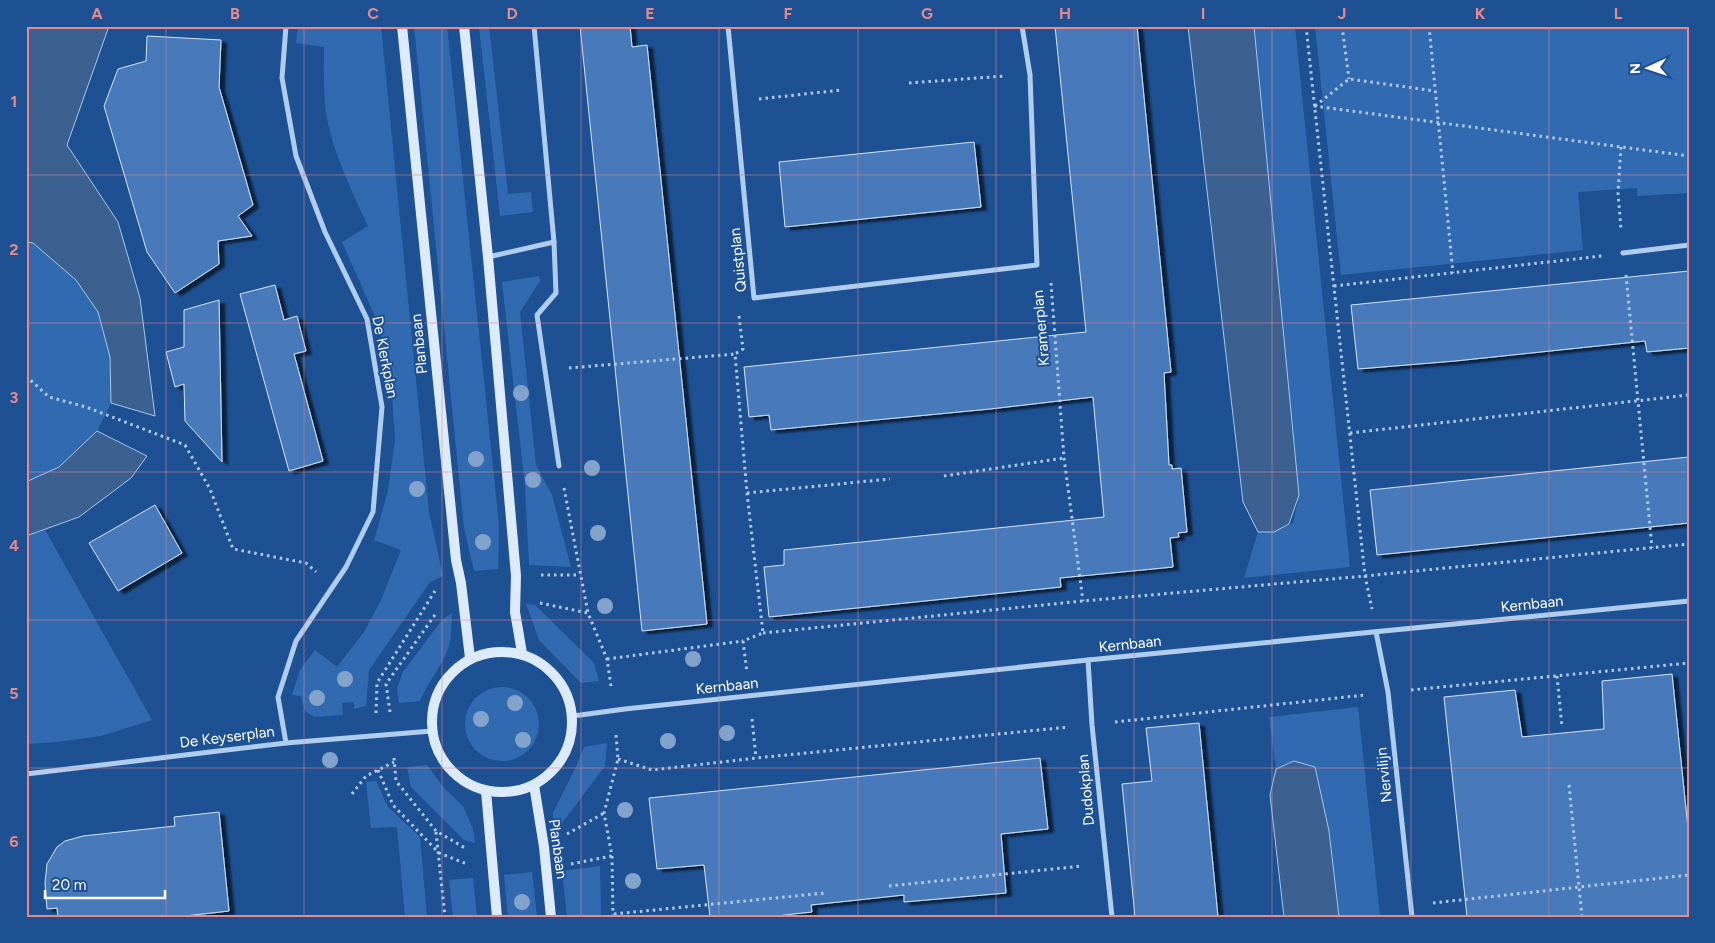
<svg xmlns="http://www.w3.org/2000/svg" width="1715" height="943" font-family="Figtree,sans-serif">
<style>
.green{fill:#326ab2}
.water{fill:#3c6191;stroke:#a3c7f0}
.building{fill:#4679bb;stroke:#d6e6fa;filter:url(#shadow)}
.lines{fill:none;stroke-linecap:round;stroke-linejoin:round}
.path{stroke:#b0ccef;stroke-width:3;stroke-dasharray:2.5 4;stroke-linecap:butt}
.street{stroke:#b0ccef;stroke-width:5}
.secondary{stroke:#ddeafa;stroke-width:10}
.tree{fill:#83a3cc}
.grid{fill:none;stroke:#e88989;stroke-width:1;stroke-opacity:0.55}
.labels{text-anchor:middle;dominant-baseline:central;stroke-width:4;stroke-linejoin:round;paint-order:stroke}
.street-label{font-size:15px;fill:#fff;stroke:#1d5194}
.neatline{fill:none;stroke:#e88989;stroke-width:2}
.grid-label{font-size:16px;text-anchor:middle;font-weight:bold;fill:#e88989}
</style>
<defs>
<filter id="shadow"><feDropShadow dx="5.5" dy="3" stdDeviation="1" flood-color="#0009"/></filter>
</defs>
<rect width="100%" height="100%" fill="#1d5194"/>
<!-- green -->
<g class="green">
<path d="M 298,26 L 381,26 L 429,512 L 443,576 L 430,582 L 369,670 L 366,706 L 354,709 L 354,702 L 342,703 L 343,715 L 314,717 L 305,711 L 301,696 L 292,695 L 300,670 L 315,650 L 337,667 L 364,632 L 381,600 L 401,550 L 374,540 L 388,491 L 395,440 L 391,381 L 378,323 L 342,242 L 368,226 C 352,192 335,157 327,119 C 323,96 324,71 324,47 L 296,43 Z"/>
<path d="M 414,26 L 447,26 L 499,525 L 498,569 L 474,571 L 464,528 Z"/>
<path d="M 479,26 L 489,26 L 508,194 L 531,192 L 533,212 L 500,216 Z"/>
<path d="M 1254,26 L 1295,26 L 1350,567 L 1244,578 L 1258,532 L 1274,532 L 1293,523 L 1299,495 Z"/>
<path d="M 1315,26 L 1689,26 L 1689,193 L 1637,196 L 1637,188 L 1578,192 L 1583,250 L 1341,275 Z"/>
<path d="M 26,242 L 33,243 L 76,280 L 98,312 L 110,357 L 111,403 L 97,431 L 59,467 L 26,482 Z"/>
<path d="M 539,276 L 540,281 L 520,312 L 536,465 L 552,495 L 571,567 L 529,565 L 525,486 L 502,282 Z"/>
<path d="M 45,530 L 152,720 L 101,736 L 57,742 L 26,744 L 26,536 Z"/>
<path d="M 526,604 L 535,605 L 594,663 L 599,681 L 581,683 L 539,640 Z"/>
<path d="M 452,613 C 451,622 452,632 450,641 C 446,662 428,681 420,701 L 399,703 L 397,688 L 403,672 L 442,620 Z"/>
<circle cx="502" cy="724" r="37"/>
<path d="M 1358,707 L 1380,917 L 1339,917 L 1329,831 L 1294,761 L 1276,769 L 1269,717 Z"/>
<path d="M 607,743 L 605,766 L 553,835 L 553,813 L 575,769 L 584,747 Z"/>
<path d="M 427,765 L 444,788 L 463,806 L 473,829 L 475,843 L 464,840 L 411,787 L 407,767 Z"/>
<path d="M 376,781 L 388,807 L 420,837 L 427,917 L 405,917 L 397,827 L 371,828 L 366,782 Z"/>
<path d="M 600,866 L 601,917 L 567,917 L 562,871 Z"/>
<path d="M 532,872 L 537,917 L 508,917 L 504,875 Z"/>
<path d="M 473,878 L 477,917 L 453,917 L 449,880 Z"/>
</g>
<!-- water -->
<g class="water">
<path d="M 26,26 L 109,26 L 67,145 L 118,222 L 140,298 L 155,416 L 111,403 L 110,357 L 98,312 L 76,280 L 33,243 L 26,242 Z"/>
<path d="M 1188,26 L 1254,26 L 1299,495 L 1289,524 L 1274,532 L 1258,532 L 1243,502 Z"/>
<path d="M 97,431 L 147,456 L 131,478 L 79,517 L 26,536 L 26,482 L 59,467 Z"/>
<path d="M 1294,761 L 1315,767 L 1329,831 L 1339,917 L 1284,917 L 1270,795 L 1276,769 Z"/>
</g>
<!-- building -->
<g class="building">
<path d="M 580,26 L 630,26 L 632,47 L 647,45 L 707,624 L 642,631 Z"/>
<path d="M 1055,26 L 1137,26 L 1171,372 L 1164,373 L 1169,465 L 1172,465 L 1172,469 L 1181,468 L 1187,532 L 1178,533 L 1179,537 L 1170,538 L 1173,567 L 1060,578 L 1061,587 L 769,617 L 764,567 L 784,565 L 784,550 L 1104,517 L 1093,397 L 990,409 L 771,430 L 769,415 L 749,417 L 744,367 L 1086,332 Z"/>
<path d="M 147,36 L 221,40 L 219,87 L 253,205 L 238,216 L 252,236 L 218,241 L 219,264 L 175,293 L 147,252 L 104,106 L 118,69 L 146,61 Z"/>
<path d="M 974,142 L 981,207 L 785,227 L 779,162 Z"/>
<path d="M 1689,271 L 1689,348 L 1647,352 L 1645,341 L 1455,361 L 1358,369 L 1351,305 Z"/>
<path d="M 275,285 L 284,320 L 297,316 L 306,351 L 294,354 L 323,461 L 289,471 L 240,294 Z"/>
<path d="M 219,300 L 222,462 L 185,421 L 184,384 L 175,387 L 166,352 L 184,347 L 184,310 Z"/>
<path d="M 1689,457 L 1689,523 L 1377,555 L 1370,490 Z"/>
<path d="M 155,505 L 182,553 L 118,591 L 89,543 Z"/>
<path d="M 1672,674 L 1689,838 L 1689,917 L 1467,917 L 1444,697 L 1515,690 L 1522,737 L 1604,729 L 1602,681 Z"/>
<path d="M 1199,723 L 1218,917 L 1135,917 L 1122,784 L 1152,781 L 1146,728 Z"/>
<path d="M 1040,758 L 1048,829 L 1001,834 L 1006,893 L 904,902 L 904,895 L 811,905 L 812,912 L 793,914 L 770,917 L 710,917 L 704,865 L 657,869 L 649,798 Z"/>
<path d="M 219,812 L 229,911 L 176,917 L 58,917 L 57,908 L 47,909 L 45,883 L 47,864 L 57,847 L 65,841 L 83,836 L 175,826 L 174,817 Z"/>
</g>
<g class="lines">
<!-- path -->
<g class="path">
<path d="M 1306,26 L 1365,576 L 1372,609"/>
<path d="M 1342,26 L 1349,79"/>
<path d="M 1429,26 L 1453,273"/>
<path d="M 909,83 L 1005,76"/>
<path d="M 759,99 L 841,90"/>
<path d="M 1314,106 L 1689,156"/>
<path d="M 1315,106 L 1349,79 L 1435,91"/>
<path d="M 1621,147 L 1618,193 L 1621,229"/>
<path d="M 1626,275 L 1652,548"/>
<path d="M 1051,283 L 1064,458 L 1083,601"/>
<path d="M 1334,286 L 1602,256"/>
<path d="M 739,316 L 743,349 L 735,354 L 747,493 L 763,633 L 743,641 L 747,673"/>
<path d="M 569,368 L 735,354"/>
<path d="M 26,376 L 49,397 L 86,407 L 185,445 L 210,489 L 233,549 L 306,563 L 316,572"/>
<path d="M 1350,433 L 1689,395"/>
<path d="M 944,476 L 1064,458"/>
<path d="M 564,488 L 588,613"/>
<path d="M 747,493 L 890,479"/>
<path d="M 541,575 L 580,575"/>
<path d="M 540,603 L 588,613 L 607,659 L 611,686"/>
<path d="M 763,633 L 1083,601 L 1365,576 L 1689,544"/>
<path d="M 607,659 L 743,641"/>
<path d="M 1557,676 L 1562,727"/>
<path d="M 1411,690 L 1689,663"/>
<path d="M 390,712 L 386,684 L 437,612"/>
<path d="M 376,713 L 377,683 L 435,591"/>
<path d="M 752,719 L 756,758"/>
<path d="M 1115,722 L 1365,695"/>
<path d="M 394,758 L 396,781 L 436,831 L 465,848"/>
<path d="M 618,759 L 652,770 L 756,758 L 1069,727"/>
<path d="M 378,770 L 393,805 L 439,853 L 467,864"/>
<path d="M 1569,785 L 1582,917"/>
<path d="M 352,794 L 366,776 L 394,762"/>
<path d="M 436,832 L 445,917"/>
<path d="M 567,834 L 604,813"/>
<path d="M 571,864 L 612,856"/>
<path d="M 889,886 L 1082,866"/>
<path d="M 1433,903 L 1689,875"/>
<path d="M 614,914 L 825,893"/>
<path d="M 613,917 L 612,856 L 604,813 L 618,759 L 616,735"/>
</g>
<!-- street -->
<g class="street">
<path d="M 728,26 L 754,298 L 1037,265 L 1030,75 L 1022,26"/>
<path d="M 554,242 L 556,293 L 537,315 L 559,466"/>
<path d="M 1623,253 L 1689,245"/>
<path d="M 488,257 L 554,242 L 534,26"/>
<path d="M 1376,632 L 1388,692 L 1412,917"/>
<path d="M 1088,660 L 1092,725 L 1112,917"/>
<path d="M 573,716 L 625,709 L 1088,660 L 1689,601"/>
<path d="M 286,743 L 278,697 L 296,641 L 346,567 L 373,512 L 382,407 L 367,319 L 325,232 L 296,156 L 282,78 L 286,26"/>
<path d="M 26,774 L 286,743 L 432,731"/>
</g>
<!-- secondary -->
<g class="secondary">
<path d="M 402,26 L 456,560 L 461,583 L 470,658"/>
<path d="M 464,26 L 488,257 L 516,576 L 515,612 L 522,653"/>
<circle cx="502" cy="722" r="70"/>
<path d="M 534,785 L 544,847 L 551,917"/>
<path d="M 486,791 L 497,917"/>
</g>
</g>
<!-- trees -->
<g class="tree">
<circle cx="521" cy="393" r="8"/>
<circle cx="476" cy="459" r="8"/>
<circle cx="592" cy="468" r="8"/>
<circle cx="533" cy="480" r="8"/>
<circle cx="417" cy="489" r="8"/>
<circle cx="598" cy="533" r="8"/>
<circle cx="483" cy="542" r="8"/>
<circle cx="605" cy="606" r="8"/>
<circle cx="693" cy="659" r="8"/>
<circle cx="345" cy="679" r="8"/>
<circle cx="317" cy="698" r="8"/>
<circle cx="515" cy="703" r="8"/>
<circle cx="481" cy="719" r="8"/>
<circle cx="727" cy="733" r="8"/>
<circle cx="523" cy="740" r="8"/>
<circle cx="668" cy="741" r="8"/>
<circle cx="330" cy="760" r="8"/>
<circle cx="625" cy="810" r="8"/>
<circle cx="633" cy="881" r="8"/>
<circle cx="522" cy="902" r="8"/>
</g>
<!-- grid -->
<path class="grid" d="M 166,26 L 166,917M 304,26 L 304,917M 442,26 L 442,917M 581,26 L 581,917M 719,26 L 719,917M 858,26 L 858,917M 996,26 L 996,917M 1134,26 L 1134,917M 1272,26 L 1272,917M 1411,26 L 1411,917M 1549,26 L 1549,917M 26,175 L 1689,175M 26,323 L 1689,323M 26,472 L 1689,472M 26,620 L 1689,620M 26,768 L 1689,768"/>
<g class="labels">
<!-- street labels -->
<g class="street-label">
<text transform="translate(738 260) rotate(-96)">Quistplan</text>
<text transform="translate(1041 328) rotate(-95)">Kramerplan</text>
<text transform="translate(419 344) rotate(-96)">Planbaan</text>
<text transform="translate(385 357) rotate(79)">De Klerkplan</text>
<text transform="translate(1532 604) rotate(-6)">Kernbaan</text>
<text transform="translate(1130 644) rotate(-6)">Kernbaan</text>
<text transform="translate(727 686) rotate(-6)">Kernbaan</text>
<text transform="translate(227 737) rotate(-7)">De Keyserplan</text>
<text transform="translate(1384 775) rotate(-96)">Nervilijn</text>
<text transform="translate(1086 790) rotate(-95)">Dudokplan</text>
<text transform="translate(558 849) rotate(82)">Planbaan</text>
</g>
</g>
<!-- border -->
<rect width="1715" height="943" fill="none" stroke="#1d5194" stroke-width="55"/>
<!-- north arrow -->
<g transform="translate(1648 68) rotate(267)" stroke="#1d5194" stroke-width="4" paint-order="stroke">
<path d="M0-4L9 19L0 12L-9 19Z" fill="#ffffff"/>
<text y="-8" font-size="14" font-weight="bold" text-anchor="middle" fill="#ffffff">N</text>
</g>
<!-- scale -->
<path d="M45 890v8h120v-8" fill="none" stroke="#ffffff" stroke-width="2.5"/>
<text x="52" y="890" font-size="15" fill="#ffffff" stroke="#1d5194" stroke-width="4" paint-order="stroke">20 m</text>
<rect x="28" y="28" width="1660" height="888" class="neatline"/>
<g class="grid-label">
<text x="97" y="19">A</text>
<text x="235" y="19">B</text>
<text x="373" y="19">C</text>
<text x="512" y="19">D</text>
<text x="650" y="19">E</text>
<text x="788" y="19">F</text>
<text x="927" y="19">G</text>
<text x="1065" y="19">H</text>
<text x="1203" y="19">I</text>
<text x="1342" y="19">J</text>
<text x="1480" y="19">K</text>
<text x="1618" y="19">L</text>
<text x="14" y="107">1</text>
<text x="14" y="255">2</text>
<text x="14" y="403">3</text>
<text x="14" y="551">4</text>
<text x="14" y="699">5</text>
<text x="14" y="847">6</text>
</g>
</svg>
